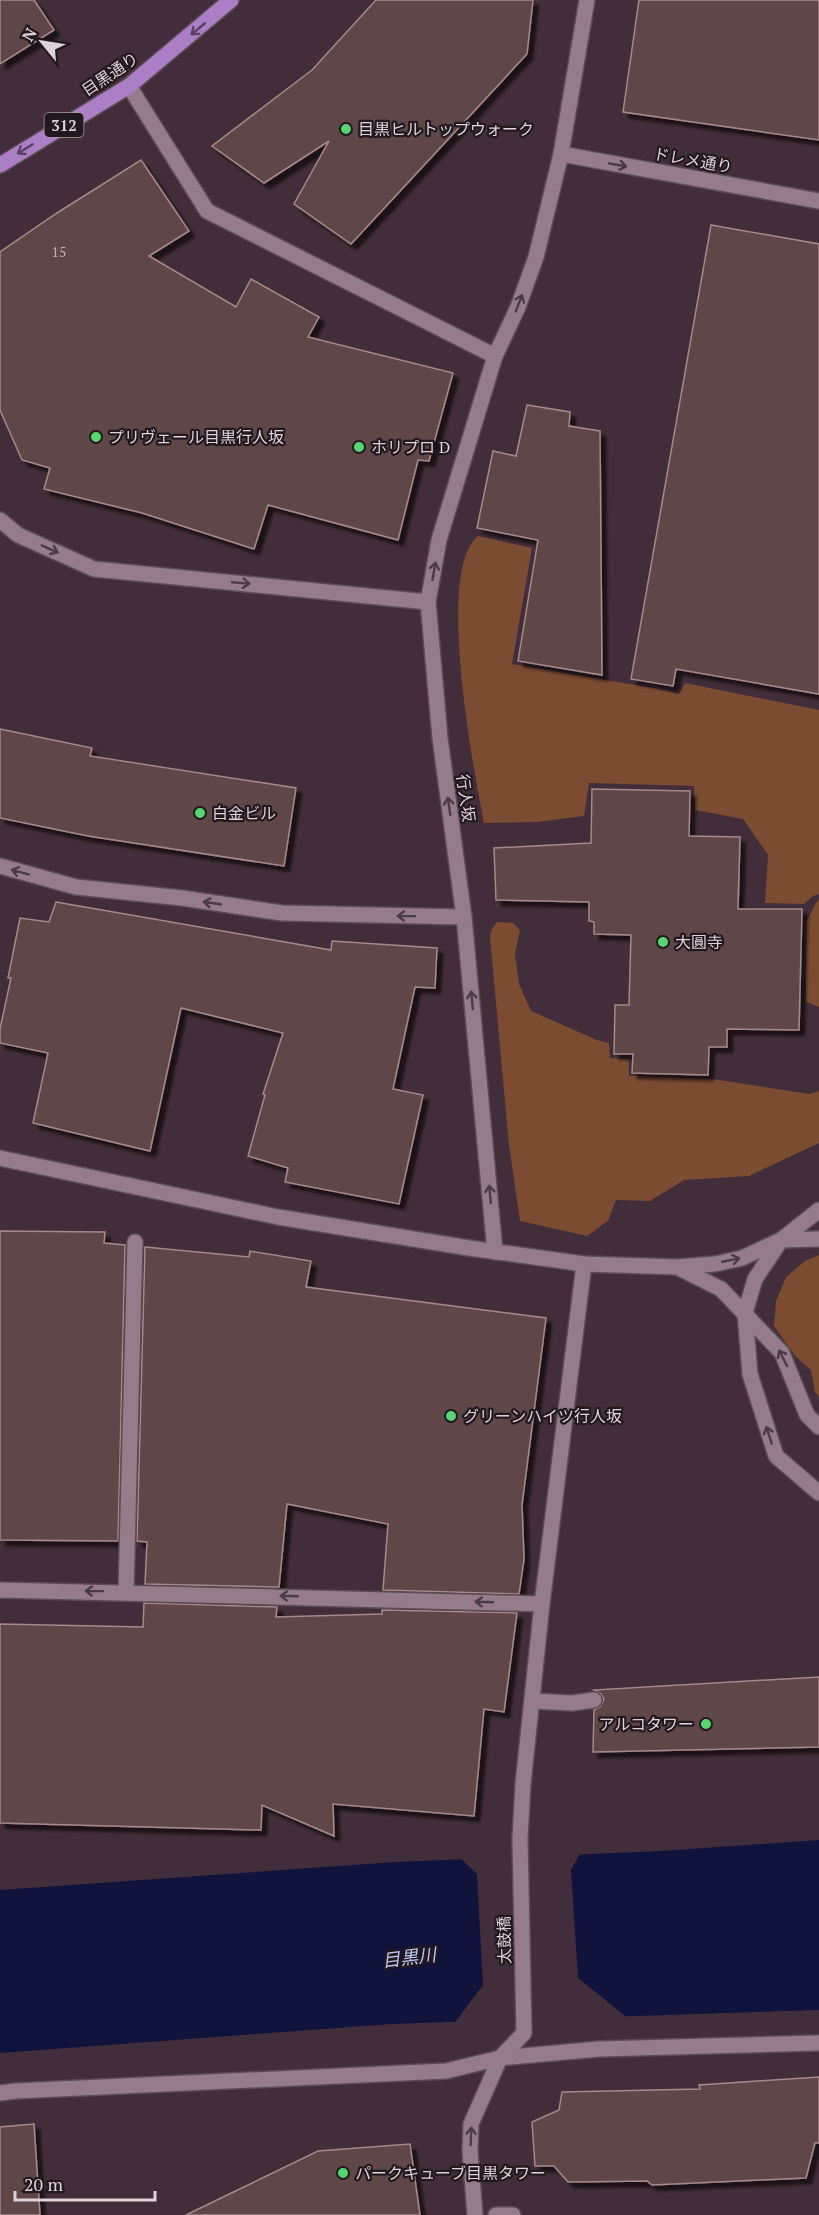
<svg xmlns="http://www.w3.org/2000/svg" width="819" height="2215" font-family="'PT Serif','Noto Sans JP',serif">
<style>
.green{fill:#7b4b32}
.water{fill:#10133c}
.pier{fill:#422e3a}
.building{fill:#5f4647;stroke:#a6898a;stroke-width:1.5;filter:url(#shadow)}
.lines{fill:none;stroke-linecap:round;stroke-linejoin:round}
.lane-casing{stroke:#5b4b55;stroke-width:18}
.street-casing{stroke:#5b4b55;stroke-width:18}
.secondary-casing{stroke:#5b4b55;stroke-width:18}
.primary-casing{stroke:#5b4b55;stroke-width:18}
.lane{stroke:#947c8a;stroke-width:15}
.street{stroke:#947c8a;stroke-width:15}
.secondary{stroke:#947c8a;stroke-width:15}
.primary{stroke:#ab7ec5;stroke-width:15}
.oneway{stroke:#594161}
.oneway2{stroke:#4a3c44}
.poi-dot{fill:#56d671;stroke:#22191f;stroke-width:2}
.labels{text-anchor:middle;dominant-baseline:central;stroke-width:4.5;stroke-linejoin:round;paint-order:stroke}
.number-label{font-size:14px;fill:#bfafb4}
.shield{fill:#22191f;stroke:#a69aa1;stroke-width:1.5}
.shield-label{font-size:15px;font-weight:bold;fill:#dfd2d9}
.street-label{font-size:16px;fill:#dfd2d9;stroke:#22191f}
.poi-label{font-size:16px;fill:#dfd2d9;stroke:#22191f;text-anchor:start}
.water-label{font-size:18px;font-style:italic;fill:#bdc8f5;stroke:#22191f}
</style>
<defs>
<filter id="shadow"><feDropShadow dx="5.5" dy="5.5" stdDeviation="1.5" flood-color="#0009"/></filter>
</defs>
<rect width="100%" height="100%" fill="#422e3a"/>
<!-- green -->
<g class="green">
<path d="M 478,536 L 532,548 L 512,664 L 653,688 L 679,694 L 685,683 L 819,710 L 819,894 L 813,896 L 804,904 L 765,903 L 768,855 L 743,819 L 695,810 L 694,786 L 589,783 L 584,816 L 537,822 L 484,823 C 474,771 435,570 478,536 Z"/>
<path d="M 819,900 L 819,1007 L 806,1002 L 806,922 L 817,901 Z"/>
<path d="M 497,922 L 513,923 L 520,930 L 515,954 L 519,984 L 531,1011 L 597,1040 L 609,1043 L 610,1058 L 629,1059 L 629,1076 L 713,1079 L 809,1094 L 819,1091 L 819,1143 L 749,1176 L 684,1180 L 650,1201 L 616,1200 L 608,1221 L 587,1236 L 520,1221 L 509,1145 L 490,937 L 492,929 Z"/>
<path d="M 819,1255 L 819,1397 L 815,1392 L 811,1370 L 795,1356 L 774,1326 L 776,1301 L 786,1277 L 805,1261 Z"/>
</g>
<!-- water -->
<path class="water" d="M 819,1840 L 819,2010 L 391,2024 L 0,2053 L 0,1890 L 396,1862 L 662,1851 Z"/>
<!-- pier -->
<path class="pier" d="M 581,1852 L 571,1870 L 578,1978 L 629,2019 L 453,2025 L 483,1985 L 477,1874 L 459,1857 Z"/>
<!-- building -->
<g class="building">
<path d="M 0,0 L 34,0 L 54,30 L 0,64 Z"/>
<path d="M 376,0 L 533,0 L 527,54 L 351,244 L 294,204 L 329,141 L 264,183 L 212,146 L 312,70 Z"/>
<path d="M 639,0 L 819,0 L 819,140 L 623,112 Z"/>
<path d="M 141,160 L 189,231 L 149,256 L 236,307 L 251,279 L 319,317 L 308,337 L 453,373 L 429,461 L 418,460 L 398,540 L 268,505 L 254,549 L 142,513 L 44,489 L 50,468 L 22,460 L 0,410 L 0,252 L 57,213 Z"/>
<path d="M 711,225 L 819,244 L 819,694 L 676,669 L 673,686 L 631,679 Z"/>
<path d="M 527,405 L 570,412 L 569,426 L 600,431 L 602,675 L 518,661 L 538,540 L 477,528 L 493,451 L 516,456 Z"/>
<path d="M 0,729 L 92,748 L 90,756 L 296,788 L 284,866 L 88,836 L 0,818 Z"/>
<path d="M 592,789 L 690,791 L 689,836 L 740,837 L 738,909 L 802,909 L 799,1030 L 727,1029 L 727,1047 L 709,1047 L 708,1075 L 632,1073 L 633,1054 L 614,1054 L 615,1005 L 629,1005 L 631,935 L 594,934 L 594,922 L 589,921 L 589,902 L 496,900 L 494,848 L 591,843 Z"/>
<path d="M 56,902 L 331,950 L 332,941 L 437,948 L 435,988 L 415,987 L 393,1089 L 423,1095 L 399,1204 L 285,1182 L 288,1168 L 248,1156 L 265,1095 L 263,1094 L 283,1033 L 181,1008 L 150,1151 L 33,1123 L 48,1053 L 0,1043 L 0,1029 L 11,978 L 8,978 L 20,918 L 49,922 Z"/>
<path d="M 0,1231 L 105,1232 L 104,1243 L 125,1245 L 118,1541 L 0,1540 Z"/>
<path d="M 145,1247 L 249,1257 L 250,1251 L 311,1261 L 306,1287 L 546,1318 L 522,1505 L 524,1559 L 519,1594 L 383,1590 L 388,1524 L 287,1504 L 279,1587 L 145,1584 L 147,1542 L 137,1541 Z"/>
<path d="M 144,1603 L 277,1607 L 276,1617 L 382,1614 L 382,1610 L 517,1613 L 504,1712 L 484,1709 L 474,1816 L 333,1804 L 334,1836 L 262,1805 L 261,1830 L 0,1823 L 0,1624 L 143,1627 Z"/>
<path d="M 819,1677 L 819,1747 L 593,1752 L 594,1710 L 600,1707 L 604,1699 L 601,1694 L 594,1690 Z"/>
<path d="M 819,2077 L 819,2143 L 815,2143 L 806,2178 L 652,2185 L 647,2181 L 568,2182 L 554,2166 L 535,2166 L 532,2122 L 559,2110 L 562,2092 L 700,2089 L 699,2085 Z"/>
<path d="M 34,2124 L 40,2215 L 0,2215 L 0,2127 Z"/>
<path d="M 410,2144 L 420,2215 L 186,2215 L 318,2151 Z"/>
</g>
<g class="lines">
<!-- lane casing -->
<g class="lane-casing">
<g id="lane">
<path d="M 819,1210 L 781,1240 L 755,1279 L 745,1313 L 750,1374 L 776,1456 L 819,1493"/>
<path d="M 584,1264 L 677,1267 L 715,1264 L 742,1258 L 781,1240 L 819,1239"/>
<path d="M 677,1267 L 721,1289 L 782,1353 L 807,1415 L 819,1427"/>
<path d="M 126,1592 L 135,1242"/>
<path d="M 532,1701 L 572,1703 L 594,1700"/>
</g>
</g>
<!-- street casing -->
<g class="street-casing">
<g id="street">
<path d="M 129,86 L 207,211 L 495,356"/>
<path d="M 0,520 L 18,535 L 94,569 L 428,602"/>
<path d="M 0,866 L 76,887 L 182,898 L 282,913 L 464,917"/>
<path d="M 0,1158 L 278,1217 L 469,1248 L 584,1264 L 542,1604 L 523,1784 L 520,1838 L 524,2033 L 500,2058 L 471,2124 L 470,2152 L 475,2215"/>
<path d="M 495,1252 L 464,917 L 440,738 L 428,602 L 439,540 L 495,356 L 518,307 L 536,257 L 561,154 L 819,201"/>
<path d="M 0,1590 L 542,1604"/>
<path d="M 0,2093 L 16,2091 L 446,2071 L 500,2058 L 599,2049 L 819,2043"/>
<path d="M 496,2215 L 513,2215"/>
</g>
</g>
<!-- secondary casing -->
<g class="secondary-casing">
<path id="secondary" d="M 561,154 L 587,0"/>
</g>
<!-- primary casing -->
<g class="primary-casing">
<path id="primary" d="M 0,165 L 129,86 L 231,0"/>
</g>
<!-- lane -->
<use href="#lane" class="lane"/>
<!-- street -->
<use href="#street" class="street"/>
<!-- secondary -->
<use href="#secondary" class="secondary"/>
<!-- primary -->
<use href="#primary" class="primary"/>
</g>
<!-- one-way arrows -->
<defs><path id="oneway-shaft" d="M-6 0H5M1.5-3L5.5 0L1.5 3" fill="none" stroke-width="1.6" stroke-linecap="round" stroke-linejoin="round" transform="scale(1.5)"/></defs>
<g class="oneway">
<use href="#oneway-shaft" transform="translate(198 29) rotate(140)"/>
<use href="#oneway-shaft" transform="translate(25 149) rotate(148)"/>
</g>
<g class="oneway2">
<use href="#oneway-shaft" transform="translate(618 165) rotate(10)"/>
<use href="#oneway-shaft" transform="translate(519 303) rotate(-69)"/>
<use href="#oneway-shaft" transform="translate(50 549) rotate(24)"/>
<use href="#oneway-shaft" transform="translate(434 571) rotate(-80)"/>
<use href="#oneway-shaft" transform="translate(241 583) rotate(5)"/>
<use href="#oneway-shaft" transform="translate(449 806) rotate(-98)"/>
<use href="#oneway-shaft" transform="translate(20 872) rotate(-165)"/>
<use href="#oneway-shaft" transform="translate(212 903) rotate(-172)"/>
<use href="#oneway-shaft" transform="translate(406 916) rotate(-179)"/>
<use href="#oneway-shaft" transform="translate(472 1000) rotate(-95)"/>
<use href="#oneway-shaft" transform="translate(490 1194) rotate(-95)"/>
<use href="#oneway-shaft" transform="translate(731 1260) rotate(-11)"/>
<use href="#oneway-shaft" transform="translate(783 1358) rotate(-117)"/>
<use href="#oneway-shaft" transform="translate(769 1435) rotate(-108)"/>
<use href="#oneway-shaft" transform="translate(94 1591) rotate(-179)"/>
<use href="#oneway-shaft" transform="translate(289 1596) rotate(-178)"/>
<use href="#oneway-shaft" transform="translate(484 1602) rotate(-178)"/>
<use href="#oneway-shaft" transform="translate(471 2136) rotate(-88)"/>
</g>
<!-- markers -->
<g class="poi-dot">
<circle cx="346" cy="129" r="6"/>
<circle cx="96" cy="437" r="6"/>
<circle cx="359" cy="447" r="6"/>
<circle cx="200" cy="813" r="6"/>
<circle cx="663" cy="942" r="6"/>
<circle cx="451" cy="1416" r="6"/>
<circle cx="706" cy="1724" r="6"/>
<circle cx="343" cy="2173" r="6"/>
</g>
<g class="labels">
<!-- number labels -->
<g class="number-label">
<text x="59" y="251">15</text>
</g>
<!-- shield labels -->
<rect class="shield" x="44.5" y="113" width="39" height="24" rx="4.5"/>
<g class="shield-label">
<text x="64" y="125">312</text>
</g>
<!-- street labels -->
<g class="street-label">
<text transform="translate(110 74) rotate(-34)">目黒通り</text>
<text transform="translate(693 160) rotate(10)">ドレメ通り</text>
<text transform="translate(466 798) rotate(82)">行人坂</text>
<text transform="translate(504 1940) rotate(-91)">太鼓橋</text>
</g>
<!-- poi labels -->
<g class="poi-label">
<text x="358" y="129">目黒ヒルトップウォーク</text>
<text x="108" y="437">プリヴェール目黒行人坂</text>
<text x="371" y="447">ホリプロ D</text>
<text x="212" y="813">白金ビル</text>
<text x="675" y="942">大圓寺</text>
<text x="463" y="1416">グリーンハイツ行人坂</text>
<text x="694" y="1724" text-anchor="end">アルコタワー</text>
<text x="355" y="2173">パークキューブ目黒タワー</text>
</g>
<!-- water labels -->
<g class="water-label">
<text transform="translate(409 1957) rotate(-7)">目黒川</text>
</g>
</g>
<!-- north arrow -->
<g transform="translate(42 42) rotate(300)" stroke="#22191f" stroke-width="4.5" paint-order="stroke">
<path d="M0-4.5L10 22L0 15L-10 22Z" fill="#dfd2d9"/>
<text y="-9" font-size="16" font-weight="bold" text-anchor="middle" fill="#dfd2d9">N</text>
</g>
<!-- scale -->
<path d="M15 2191v9h140v-9" fill="none" stroke="#dfd2d9" stroke-width="3"/>
<text x="24" y="2191" font-size="18" fill="#dfd2d9" stroke="#22191f" stroke-width="4.5" paint-order="stroke">20 m</text>
</svg>
